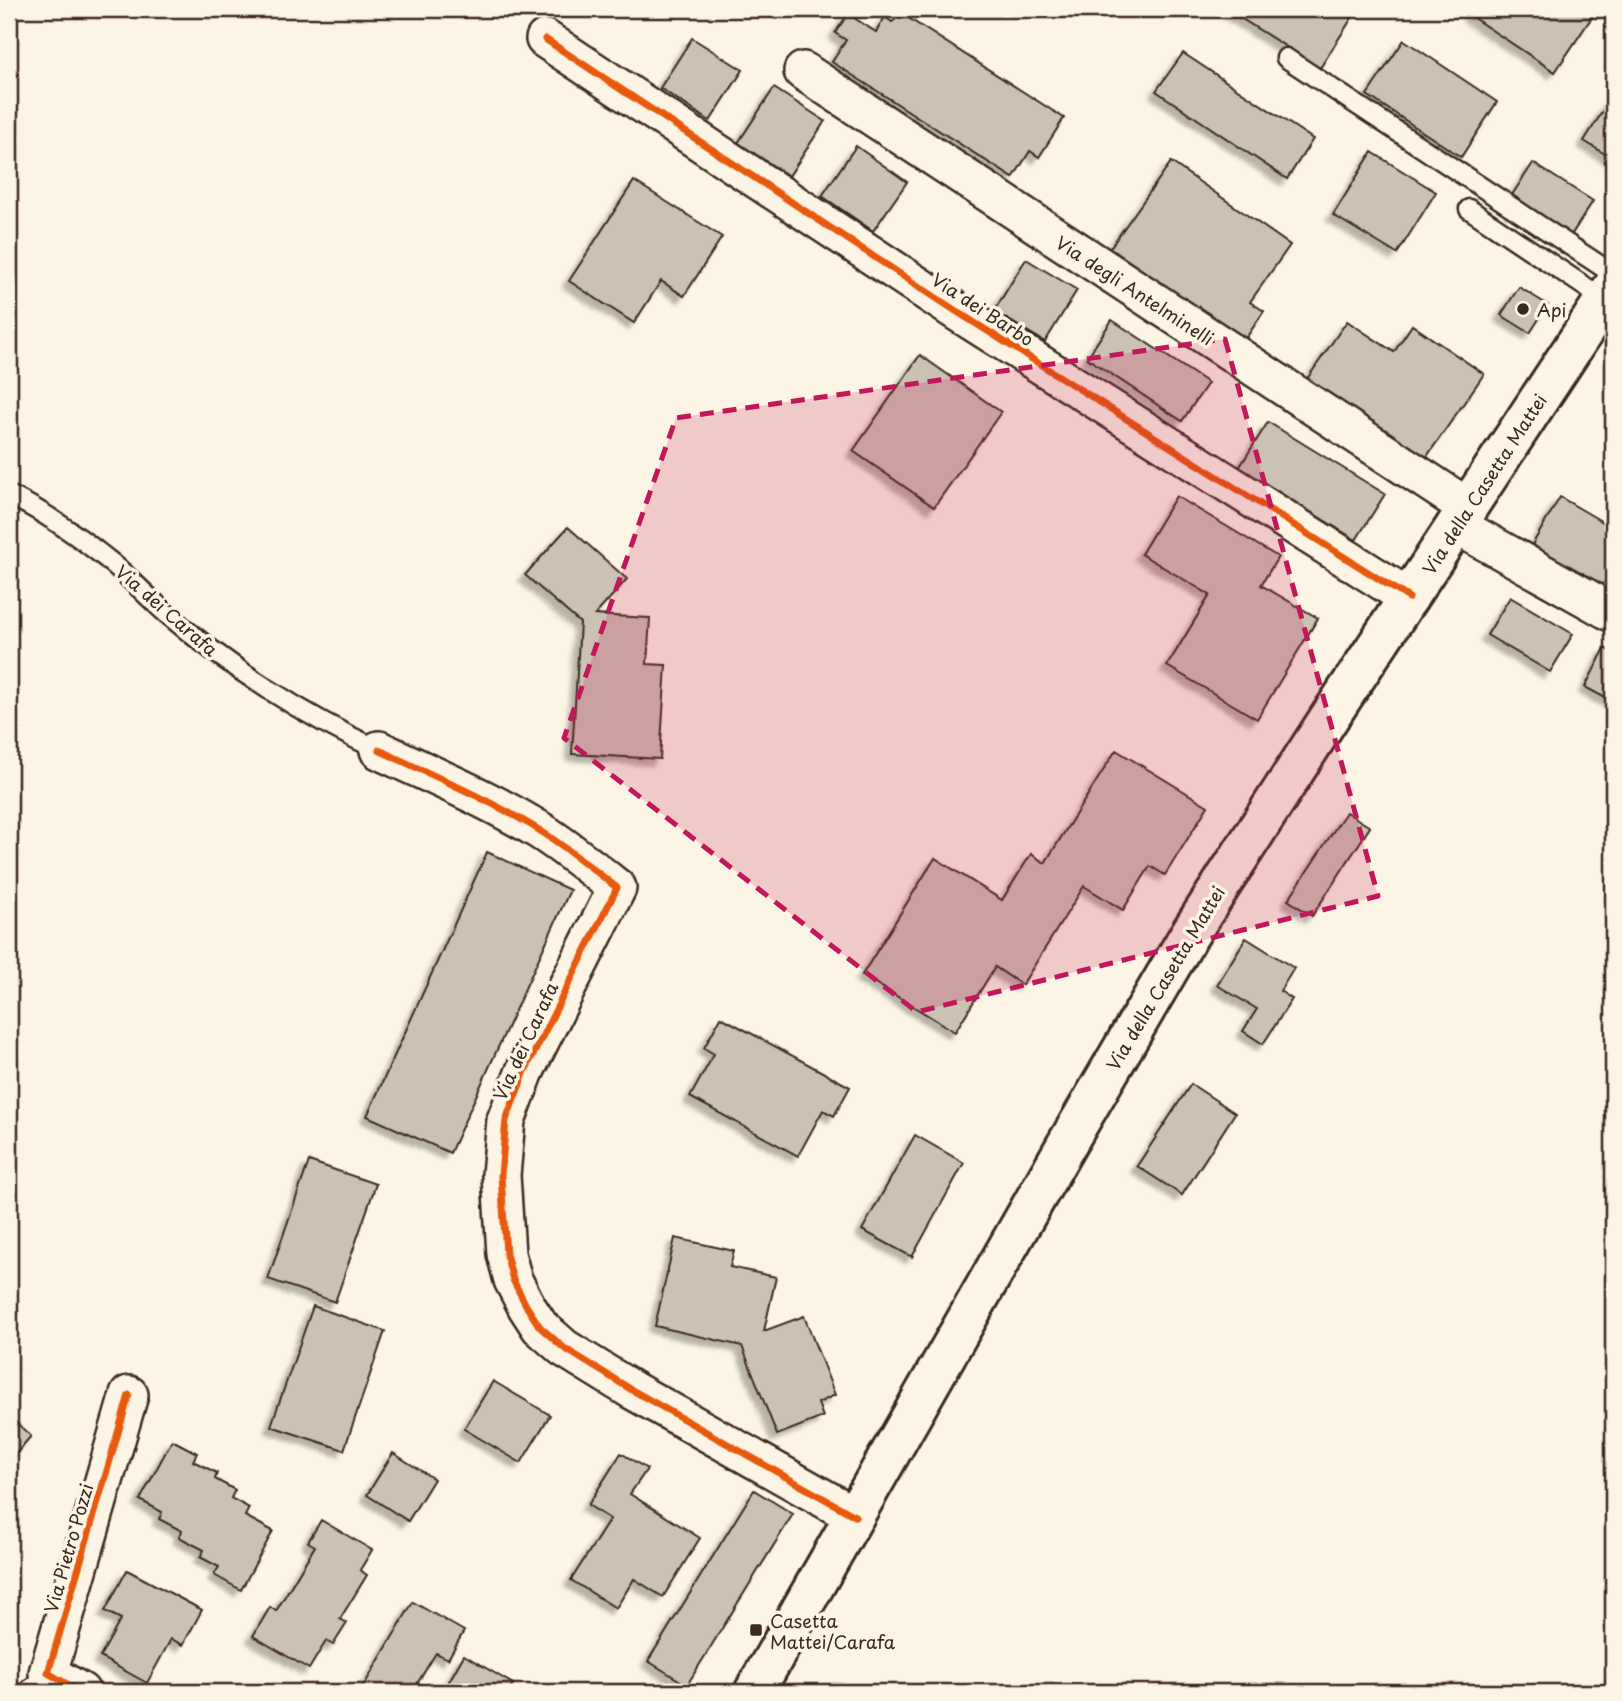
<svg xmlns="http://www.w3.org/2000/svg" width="1622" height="1701" font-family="'Playpen Sans',sans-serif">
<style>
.building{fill:#ccc2b3;stroke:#3b2a1e;stroke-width:2;filter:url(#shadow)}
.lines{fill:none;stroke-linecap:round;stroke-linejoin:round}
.service-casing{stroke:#3b2a1e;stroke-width:23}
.minor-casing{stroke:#3b2a1e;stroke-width:42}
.secondary-casing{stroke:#3b2a1e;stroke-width:44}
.service{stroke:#fcf5e5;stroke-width:18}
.minor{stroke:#fcf5e5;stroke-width:37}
.secondary{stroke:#fcf5e5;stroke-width:38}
.cycleway-casing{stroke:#fcf5e5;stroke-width:11}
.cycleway{stroke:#e8590c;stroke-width:7}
.marked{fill:#c2185b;fill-opacity:0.2;stroke:#c2185b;stroke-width:5;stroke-dasharray:14 9;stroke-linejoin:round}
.poi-dot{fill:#3b2a1e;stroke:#fcf5e5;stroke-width:2.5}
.labels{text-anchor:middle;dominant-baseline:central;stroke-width:7;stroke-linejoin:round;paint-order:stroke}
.street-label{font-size:18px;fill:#3b2a1e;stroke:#fcf5e5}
.poi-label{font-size:18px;fill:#3b2a1e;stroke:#fcf5e5;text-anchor:start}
</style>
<defs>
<filter id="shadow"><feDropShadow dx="-6" dy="6" stdDeviation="2" flood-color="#0004"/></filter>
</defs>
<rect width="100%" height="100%" fill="#fcf5e5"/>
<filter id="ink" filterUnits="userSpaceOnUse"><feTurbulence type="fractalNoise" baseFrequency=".0143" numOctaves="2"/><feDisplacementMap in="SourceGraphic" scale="14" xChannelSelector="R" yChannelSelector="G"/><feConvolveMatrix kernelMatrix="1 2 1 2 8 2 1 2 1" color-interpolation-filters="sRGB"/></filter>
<g filter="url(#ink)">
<!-- building -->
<g class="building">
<path d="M 1226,9 L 1349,9 L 1355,13 L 1320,68 Z"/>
<path d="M 1474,9 L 1593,9 L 1596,11 L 1555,72 L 1469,15 Z"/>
<path d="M 848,14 L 876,32 L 885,17 L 892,22 L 902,14 L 1064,118 L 1039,157 L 1030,151 L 1013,178 L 832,62 L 846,40 L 835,33 Z"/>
<path d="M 692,38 L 743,70 L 710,121 L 660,88 Z"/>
<path d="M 1404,40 L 1497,102 L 1461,157 L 1367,95 Z"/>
<path d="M 1183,53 L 1313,139 L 1287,179 L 1156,91 Z"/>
<path d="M 774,88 L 825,121 L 789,176 L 738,143 Z"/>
<path d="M 1613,95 L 1613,159 L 1584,141 Z"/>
<path d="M 856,146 L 907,182 L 873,231 L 822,196 Z"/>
<path d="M 1372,152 L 1436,192 L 1397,254 L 1333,215 Z"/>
<path d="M 1171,162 L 1290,245 L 1250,302 L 1264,311 L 1244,341 L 1110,248 Z"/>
<path d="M 1533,163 L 1593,201 L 1568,240 L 1508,201 Z"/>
<path d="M 634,181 L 722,237 L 684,296 L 661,281 L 634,323 L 569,281 Z"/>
<path d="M 1026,259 L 1077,290 L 1045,342 L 994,311 Z"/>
<path d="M 1519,287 L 1548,305 L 1530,333 L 1501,315 Z"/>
<path d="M 1112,320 L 1208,383 L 1182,421 L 1087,358 Z"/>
<path d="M 1347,321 L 1394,352 L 1412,325 L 1484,374 L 1425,459 L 1307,379 Z"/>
<path d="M 920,355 L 1001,412 L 934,507 L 853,451 Z"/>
<path d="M 1268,422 L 1385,494 L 1356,540 L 1239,468 Z"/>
<path d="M 1176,496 L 1278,557 L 1261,585 L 1318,618 L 1257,719 L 1167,666 L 1210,595 L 1141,554 Z"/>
<path d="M 1560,497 L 1613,528 L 1613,566 L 1602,586 L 1532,545 Z"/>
<path d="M 568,527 L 627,579 L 595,615 L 650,618 L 647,664 L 666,665 L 660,759 L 572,754 L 580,623 L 525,575 Z"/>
<path d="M 1510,597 L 1573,634 L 1550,672 L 1487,635 Z"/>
<path d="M 1605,648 L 1613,653 L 1613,702 L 1585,687 Z"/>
<path d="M 1116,750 L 1208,806 L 1165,875 L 1150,866 L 1123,910 L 1084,886 L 1022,985 L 995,967 L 955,1032 L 862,975 L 935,858 L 1002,900 L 1031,854 L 1045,863 Z"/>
<path d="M 1346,812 L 1370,827 L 1312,916 L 1288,900 Z"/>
<path d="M 487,852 L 570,890 L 450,1153 L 367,1116 Z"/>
<path d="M 1246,938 L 1294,968 L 1280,991 L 1292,999 L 1263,1044 L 1243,1031 L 1257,1009 L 1217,985 Z"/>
<path d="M 721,1017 L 850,1087 L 834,1116 L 823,1110 L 798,1156 L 690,1097 L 714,1054 L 704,1048 Z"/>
<path d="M 1191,1084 L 1235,1113 L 1182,1195 L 1137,1166 Z"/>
<path d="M 915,1135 L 964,1163 L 912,1257 L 862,1230 Z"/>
<path d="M 309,1161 L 376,1184 L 335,1302 L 268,1279 Z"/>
<path d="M 675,1238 L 734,1251 L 730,1267 L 776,1277 L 764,1331 L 804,1316 L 835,1395 L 818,1403 L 823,1417 L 777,1435 L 742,1346 L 655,1326 Z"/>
<path d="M 313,1306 L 385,1331 L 344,1450 L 271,1426 Z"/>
<path d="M 493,1381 L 550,1415 L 521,1463 L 464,1429 Z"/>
<path d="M 9,1416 L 31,1436 L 9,1462 Z"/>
<path d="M 172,1440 L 197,1453 L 193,1461 L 217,1473 L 215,1479 L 235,1490 L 231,1498 L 249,1508 L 245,1516 L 273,1531 L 241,1590 L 214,1575 L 219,1567 L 200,1557 L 204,1550 L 179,1537 L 182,1531 L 159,1519 L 162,1512 L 140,1500 Z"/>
<path d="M 393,1453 L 434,1479 L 408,1521 L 367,1495 Z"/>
<path d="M 621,1453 L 647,1469 L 630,1494 L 700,1538 L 663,1597 L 634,1579 L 616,1608 L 571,1580 L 610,1519 L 588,1505 Z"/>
<path d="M 754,1490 L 793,1514 L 687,1685 L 648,1661 Z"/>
<path d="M 321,1520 L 372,1550 L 360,1570 L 367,1575 L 340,1619 L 347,1623 L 333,1645 L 326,1641 L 309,1669 L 253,1636 L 270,1607 L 276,1611 L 315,1546 L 308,1542 Z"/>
<path d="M 127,1570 L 202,1610 L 183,1645 L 171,1639 L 147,1683 L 100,1657 L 121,1619 L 105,1611 Z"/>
<path d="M 413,1602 L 464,1631 L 448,1659 L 436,1653 L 417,1684 L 431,1692 L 360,1692 Z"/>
<path d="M 464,1655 L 513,1684 L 508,1692 L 443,1692 Z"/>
</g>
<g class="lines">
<!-- service casing -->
<g class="service-casing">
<g id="service">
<path d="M 1286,58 L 1613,274"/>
<path d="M 1469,209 L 1605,300"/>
<path d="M 9,495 C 45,512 81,538 112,563 C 131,579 148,597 167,614 C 229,667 304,716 379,750"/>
<path d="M 27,1692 L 48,1673"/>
</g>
</g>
<!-- minor casing -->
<g class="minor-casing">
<g id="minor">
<path d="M 545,39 L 956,311 L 1409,598"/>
<path d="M 803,71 L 1467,507"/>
<path d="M 1456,525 L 1613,613"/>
<path d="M 379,750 C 431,775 489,799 539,830 C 566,847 592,868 617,888 L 525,1071 L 506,1120 L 501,1175 L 506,1254 L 513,1280 L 527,1307 L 540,1327 L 564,1348 L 632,1390 L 855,1516"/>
<path d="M 81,1692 L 48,1673 L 129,1395"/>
</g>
</g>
<!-- secondary casing -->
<g class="secondary-casing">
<path id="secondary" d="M 754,1692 L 1065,1147 L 1189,935 L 1327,721 L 1613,287"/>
</g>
<!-- service -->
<use href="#service" class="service"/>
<!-- minor -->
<use href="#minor" class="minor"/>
<!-- secondary -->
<use href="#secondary" class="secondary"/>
<!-- cycleway casing -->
<g class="cycleway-casing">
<g id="cycleway">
<path d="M 545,39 L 956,311 L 1409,598"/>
<path d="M 379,750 C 431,775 489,799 539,830 C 566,847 592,868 617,888 L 525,1071 L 506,1120 L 501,1175 L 506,1254 L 513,1280 L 527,1307 L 540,1327 L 564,1348 L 632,1390 L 855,1516"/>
<path d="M 81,1692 L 48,1673 L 129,1395"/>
</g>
</g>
<!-- cycleway -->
<use href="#cycleway" class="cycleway"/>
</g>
</g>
<!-- marked area -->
<path class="marked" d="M 1225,339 L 1378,896 L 917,1012 L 564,738 L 676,418 Z"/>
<!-- markers -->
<g class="poi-dot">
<circle cx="1523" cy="309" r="7"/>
<rect x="749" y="1623" width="14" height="14" rx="3.5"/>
</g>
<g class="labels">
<!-- street labels -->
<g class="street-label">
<text transform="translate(1135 290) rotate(33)">Via degli Antelminelli</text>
<text transform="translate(983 309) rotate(33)">Via dei Barbo</text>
<text transform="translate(1484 484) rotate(-57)">Via della Casetta Mattei</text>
<text transform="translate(167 610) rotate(41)">Via dei Carafa</text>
<text transform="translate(1165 978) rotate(-59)">Via della Casetta Mattei</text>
<text transform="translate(525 1041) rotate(-65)">Via dei Carafa</text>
<text transform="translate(68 1548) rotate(-74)">Via Pietro Pozzi</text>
</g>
<!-- poi labels -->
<g class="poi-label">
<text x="1537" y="309">Api</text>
<text x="770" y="1620">Casetta<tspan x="770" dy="21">Mattei/Carafa</tspan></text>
</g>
</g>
<!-- margin -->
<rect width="1622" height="1701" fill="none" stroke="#fcf5e5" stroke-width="35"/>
<rect x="18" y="18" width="1587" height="1666" fill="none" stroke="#3b2a1e" stroke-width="2.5" filter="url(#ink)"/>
</svg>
